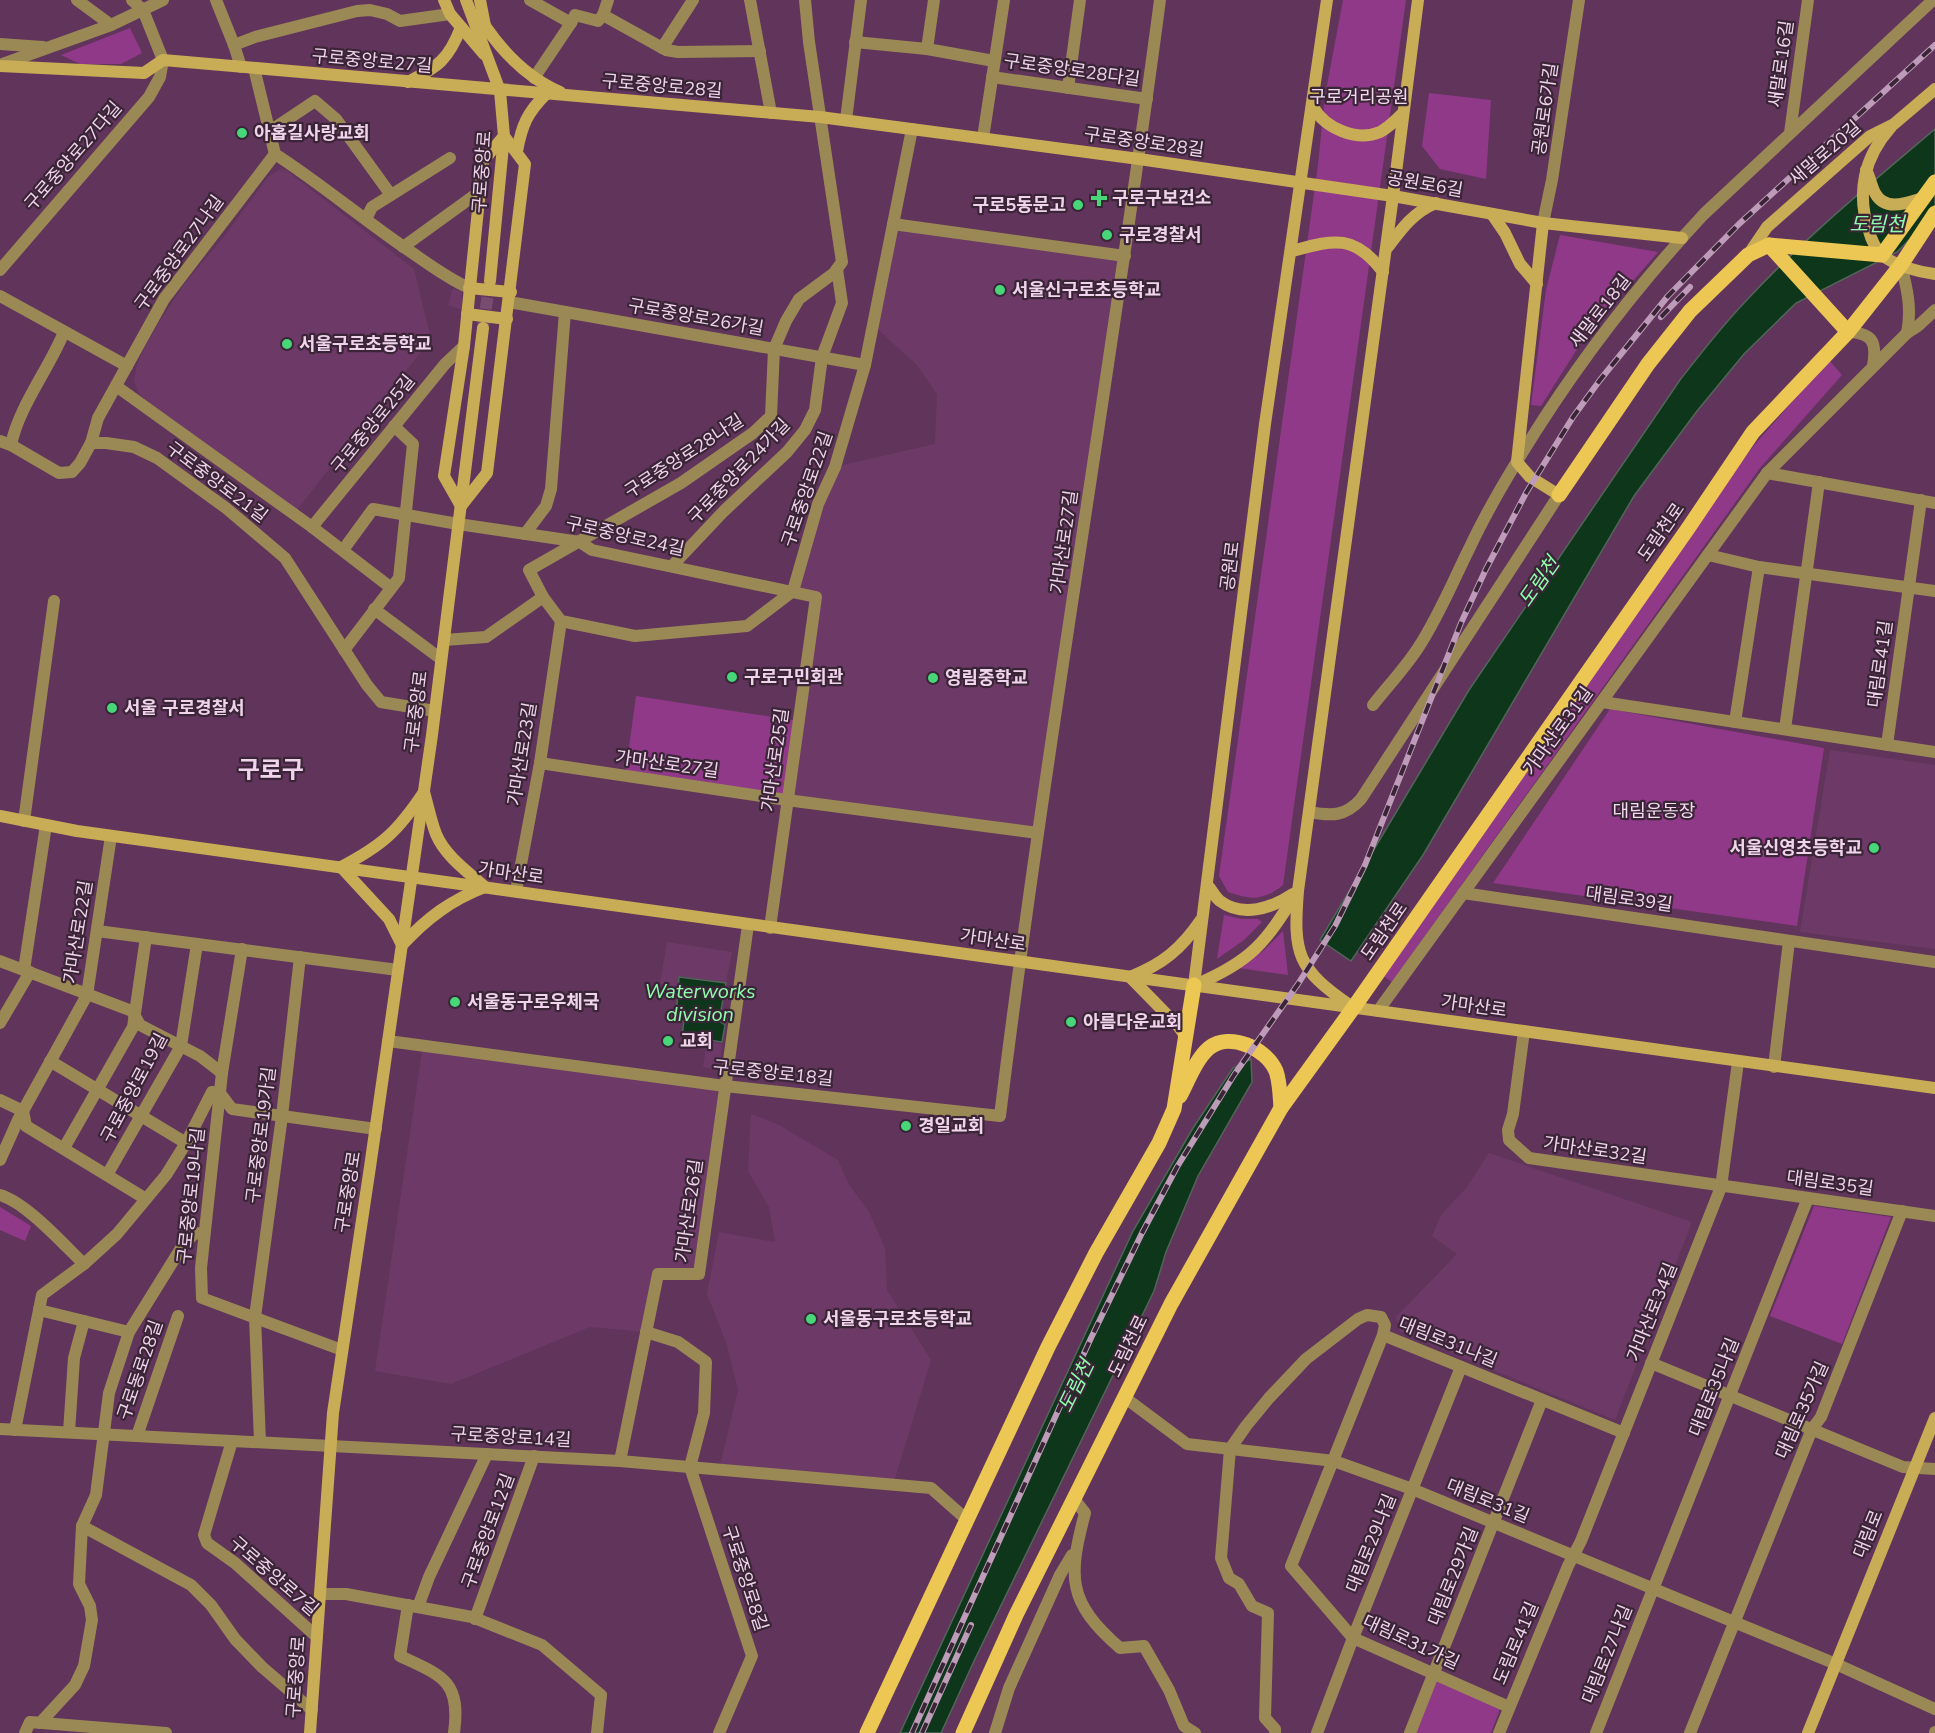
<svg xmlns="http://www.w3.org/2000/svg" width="1935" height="1733" font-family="'Nunito Sans','Noto Sans KR',sans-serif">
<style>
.built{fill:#6d3a68}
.green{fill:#913989}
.water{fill:#0e361b;stroke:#526559;stroke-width:1.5}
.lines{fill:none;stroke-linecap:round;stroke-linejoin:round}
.secondary-tunnel{stroke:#764c71;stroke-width:12;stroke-dasharray:12 6;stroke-linecap:butt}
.street{stroke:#9a8955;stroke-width:12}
.secondary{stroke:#c9ac56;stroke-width:12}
.primary{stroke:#ecc753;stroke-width:15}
.rail-casing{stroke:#be9cb9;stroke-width:6}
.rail{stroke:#3a2537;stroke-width:4;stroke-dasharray:11;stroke-linecap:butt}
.poi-dot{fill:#47d779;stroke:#3a2537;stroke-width:2}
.labels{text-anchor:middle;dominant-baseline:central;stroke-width:4.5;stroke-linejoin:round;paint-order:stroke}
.street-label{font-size:18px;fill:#f0d4eb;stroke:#3a2537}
.park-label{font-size:18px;fill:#f2d9ee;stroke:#3a2537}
.poi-label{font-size:18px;font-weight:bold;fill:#f0d4eb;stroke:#3a2537;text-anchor:start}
.water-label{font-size:20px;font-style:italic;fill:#8dfeac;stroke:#3a2537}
.district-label{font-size:24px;font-weight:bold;fill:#f0d4eb;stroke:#3a2537}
</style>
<rect width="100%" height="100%" fill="#61345c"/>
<!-- built -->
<g class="built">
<path d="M 281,169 L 286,170 L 414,269 L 431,339 L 296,511 L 151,404 L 139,394 L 134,381 L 137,364 L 144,349 L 159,322 L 185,283 L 223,238 L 268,177 Z"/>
<path d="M 893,224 L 1125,256 L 1038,833 L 787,800 L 816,598 L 793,591 L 835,467 L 935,444 L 937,394 L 917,365 L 873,325 Z"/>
<path d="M 453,288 L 462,292 L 462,310 L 448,305 Z"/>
<path d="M 1830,750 L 1935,765 L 1935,949 L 1800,932 Z"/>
<path d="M 667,942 L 732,952 L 726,982 L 679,976 L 676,988 L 660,984 Z"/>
<path d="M 707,1042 L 722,1044 L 719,1070 L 703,1067 Z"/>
<path d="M 423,1045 L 725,1086 L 699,1274 L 658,1274 L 646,1332 L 590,1327 L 451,1384 L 375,1371 Z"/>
<path d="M 751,1114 L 779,1125 L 838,1160 L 848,1183 L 869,1212 L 885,1248 L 887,1290 L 931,1360 L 893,1485 L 719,1470 L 738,1390 L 727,1345 L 707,1294 L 719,1232 L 775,1242 L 769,1207 L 748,1171 Z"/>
<path d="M 1489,1153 L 1692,1222 L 1615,1420 L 1400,1332 L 1396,1317 L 1457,1254 L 1432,1236 L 1441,1215 L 1467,1187 Z"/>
</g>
<!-- green -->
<g class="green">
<path d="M 1343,0 L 1406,0 L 1283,885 C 1263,901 1252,900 1228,892 L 1219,876 L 1318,165 L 1325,96 Z"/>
<path d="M 130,28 L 142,53 L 121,64 L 80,64 L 61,55 Z"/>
<path d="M 1429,93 L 1491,100 L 1486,179 L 1440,169 L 1422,146 Z"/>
<path d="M 1560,235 L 1658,252 L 1586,335 L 1541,406 L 1531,405 L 1546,290 Z"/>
<path d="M 1829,360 L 1842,375 L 1760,468 L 1392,982 L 1382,975 L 1733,473 L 1756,443 Z"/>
<path d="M 636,696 L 799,721 L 787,800 L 625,776 Z"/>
<path d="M 1610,709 L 1824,748 L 1797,926 L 1493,883 Z"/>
<path d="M 1224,915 L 1242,919 L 1258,919 L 1262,922 L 1244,940 L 1217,959 Z"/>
<path d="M 1283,931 L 1288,975 L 1239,968 L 1264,950 Z"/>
<path d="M 1814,1206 L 1891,1217 L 1842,1344 L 1770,1316 Z"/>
<path d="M 0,1207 L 31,1226 L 25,1241 L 0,1230 Z"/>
<path d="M 1437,1681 L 1500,1709 L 1491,1733 L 1416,1733 Z"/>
</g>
<!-- water -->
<g class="water">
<path d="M 1935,129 L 1935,214 L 1897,252 L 1796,303 L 1744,354 L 1697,411 L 1634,496 L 1423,855 L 1351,961 L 1320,940 L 1469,690 L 1680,380 C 1701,353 1721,327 1745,302 C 1803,239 1870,184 1935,129 Z"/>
<path d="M 679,977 L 726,983 L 719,1021 L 725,1025 L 722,1042 L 682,1036 L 684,1021 L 676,1020 Z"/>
<path d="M 1251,1059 L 1252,1082 L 1198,1176 L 1166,1252 L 1154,1291 L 974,1661 L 941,1733 L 900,1733 L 1133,1231 L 1193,1128 L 1233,1068 Z"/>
</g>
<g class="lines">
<!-- secondary-tunnel -->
<path class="secondary-tunnel" d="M 483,327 L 490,281"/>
<!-- street -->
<g class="street">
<path d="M 77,0 L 111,25"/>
<path d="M 216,0 L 234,45"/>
<path d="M 530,0 L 571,23 L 575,15 L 598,21 L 603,15 L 666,50 L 678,52 L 760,51"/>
<path d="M 750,0 L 771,113"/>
<path d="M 805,0 L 809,42 L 842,262 L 834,273 L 799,299 L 786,321 L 774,349 L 771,416 L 753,433 L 681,483 L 529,570 L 543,597 L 561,621 L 635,636 L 747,626 L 793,591 L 818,504 L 835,467 L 865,365 L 912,129"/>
<path d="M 603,15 L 608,0"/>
<path d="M 855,42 L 927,49 L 994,61"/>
<path d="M 0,44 L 43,47"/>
<path d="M 662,48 L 693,0"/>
<path d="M 927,49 L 934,0"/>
<path d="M 0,65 L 111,25 L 163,0"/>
<path d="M 241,67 L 234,45 L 255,37 L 357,11 L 370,10 L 387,14 L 400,21 L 450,14"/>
<path d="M 254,68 L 275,154 C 323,185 366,222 414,254 C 431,266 449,279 469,288"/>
<path d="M 992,77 L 1147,99"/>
<path d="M 534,78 L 571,23"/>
<path d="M 1068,88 L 1080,0"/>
<path d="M 846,120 L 861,0"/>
<path d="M 270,131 L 315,101 L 336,119 L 391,195"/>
<path d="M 1790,133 L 1808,0"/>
<path d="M 983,138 L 1004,0"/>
<path d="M 366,219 L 372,207 L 450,158"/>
<path d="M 1543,223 L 1552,180 L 1579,0"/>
<path d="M 893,224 L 1125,256"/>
<path d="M 403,247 L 479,192"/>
<path d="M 1901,265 C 1907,288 1912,309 1907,333 L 1918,326 L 1935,310"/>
<path d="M 0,270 L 149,97 L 160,77 L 163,60 L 143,10 L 132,0"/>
<path d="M 0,296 L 127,366"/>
<path d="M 509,302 L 865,365"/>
<path d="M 1848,332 C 1873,333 1877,342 1873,366"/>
<path d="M 116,386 L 312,527 L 390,587"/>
<path d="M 0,441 L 11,445 L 59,473 L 72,472 L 80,463 L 91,443 L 106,443 L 134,447 L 157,458 L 226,508 L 285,558 L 367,685 L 381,702 L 435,711"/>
<path d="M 91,443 L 98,418 L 164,299 L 275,154"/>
<path d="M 11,445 C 19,406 49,369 64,332"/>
<path d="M 1767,473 L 1935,503"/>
<path d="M 312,527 L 445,364 L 464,346"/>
<path d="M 525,534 L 546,506 L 551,489 L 565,312"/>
<path d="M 343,550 L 373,509 L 458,524 L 580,542 L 592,550 L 816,597 L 770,928"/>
<path d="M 1708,555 L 1759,567 L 1935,591"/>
<path d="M 672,566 L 724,511 L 787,452 L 805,430 L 815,410 L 822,357 L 842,303 L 837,269"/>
<path d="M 374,609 L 441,659"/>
<path d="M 444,640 L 486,637 L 543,597"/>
<path d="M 344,650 L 399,578 L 413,444 L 394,426"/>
<path d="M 1602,702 L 1935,752"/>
<path d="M 1373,705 C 1388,686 1405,668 1418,648 C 1439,616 1453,581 1470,547 C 1483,519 1499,491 1516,463 C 1569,375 1634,289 1704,214 L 1933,0"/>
<path d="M 1735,722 L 1759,567"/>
<path d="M 1785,729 L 1819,482"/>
<path d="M 1887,745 L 1921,500"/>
<path d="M 540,763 L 787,800 L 1038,833"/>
<path d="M 1309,812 C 1331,816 1345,817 1361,799 L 1559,495"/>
<path d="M 24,821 L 54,601"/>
<path d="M 516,891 L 540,763 L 561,621"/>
<path d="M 1463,893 L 1935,962"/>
<path d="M 97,931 L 398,970"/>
<path d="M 242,949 L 222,1073 L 201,1268 L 202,1298 L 342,1350"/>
<path d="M 0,961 L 132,1011 L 140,1025 L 200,1056 L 222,1073"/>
<path d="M 24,970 L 46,825"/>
<path d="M 1378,1011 L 1767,473 L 1907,333"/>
<path d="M 0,1023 L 30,972"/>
<path d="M 1524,1031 L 1513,1114 L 1508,1130 L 1509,1140 L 1529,1158 L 1935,1216"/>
<path d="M 388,1041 L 725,1086 L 1000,1116 C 1046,743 1111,373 1160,0"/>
<path d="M 50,1061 L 186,1143"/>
<path d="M 1774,1067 L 1789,941"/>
<path d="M 0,1100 L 23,1111 L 26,1126 L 146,1199"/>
<path d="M 64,1148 L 133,1027 L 146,937"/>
<path d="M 0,1160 L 18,1120 L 87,995 L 111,836"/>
<path d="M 107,1175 L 181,1046 L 197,944"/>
<path d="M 0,1195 C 27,1203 63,1244 84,1264"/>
<path d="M 39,1310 L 129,1332"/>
<path d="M 646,1332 L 678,1342 L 706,1362 L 704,1413 L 690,1467 L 752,1656 L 719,1733"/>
<path d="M 1651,1363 L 1903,1467 L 1935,1469"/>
<path d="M 1124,1397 L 1187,1444 L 1334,1461 L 1412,1489 L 1836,1664 L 1935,1709"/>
<path d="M 0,1429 L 620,1461 L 931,1488 L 966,1519"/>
<path d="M 15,1430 L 42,1295 L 84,1264 L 117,1234 L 166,1175 L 186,1143 L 212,1092 L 220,1093 L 232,1109 L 376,1129"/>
<path d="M 69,1432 L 74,1358 L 84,1321"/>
<path d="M 137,1436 L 178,1316"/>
<path d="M 232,1441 L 204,1535 L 207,1543 L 235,1563 L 317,1637"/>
<path d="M 260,1442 L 255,1317 L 282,1116 L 300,957"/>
<path d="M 620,1461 L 658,1274 L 699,1274 L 748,925"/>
<path d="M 1074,1499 L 1085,1513 C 1068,1577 1067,1602 1120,1648 L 1144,1646 L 1169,1690 L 1184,1726 L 1195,1733"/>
<path d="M 82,1526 L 191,1585 L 211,1605 L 235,1639 L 262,1667 L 312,1710"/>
<path d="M 320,1594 L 346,1594 L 472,1617 L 542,1645 L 601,1695 L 597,1733"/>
<path d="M 408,1605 L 400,1656 C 443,1676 461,1681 454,1733"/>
<path d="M 418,1607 L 429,1577 L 487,1454"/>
<path d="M 475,1619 L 534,1456"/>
<path d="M 1509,1707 L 1353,1638 L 1291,1566 L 1383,1335 L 1624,1433"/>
<path d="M 40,1723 L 75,1685 L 84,1666 L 92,1620 L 90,1606 L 79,1584 L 82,1526 L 96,1495 L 109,1393 L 129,1332 L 183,1245 L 195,1233 L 204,1234"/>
<path d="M 25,1733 L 30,1722 L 166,1733"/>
<path d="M 995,1733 L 1009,1688 L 1060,1575 L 1072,1555"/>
<path d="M 1275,1733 L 1275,1729 L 1265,1718 L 1268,1613 L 1252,1606 L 1239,1584 L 1229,1578 L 1221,1558 L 1230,1449 L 1246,1426 L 1269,1398 L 1306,1359 L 1358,1319 L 1367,1315 L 1381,1317 L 1385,1325 L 1383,1335"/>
<path d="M 1317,1733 L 1353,1638 L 1461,1367"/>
<path d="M 1410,1733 L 1542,1400"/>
<path d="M 1499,1733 L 1568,1566 L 1581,1541 L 1721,1187 L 1738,1062"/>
<path d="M 1596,1733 L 1808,1198"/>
<path d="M 1690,1733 L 1812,1429 L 1821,1417 L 1902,1211"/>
<path d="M 1935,1733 L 1935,1732"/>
</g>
<!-- secondary -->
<g class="secondary">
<path d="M 444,0 L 450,14 L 484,54"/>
<path d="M 466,0 L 500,91 L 504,136 L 490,281"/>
<path d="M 480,0 L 486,31"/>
<path d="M 485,26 C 505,55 528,78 560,92"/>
<path d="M 0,66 L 144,73 L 163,60 L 820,117 L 1139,159 L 1393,196 L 1543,223 L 1682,238"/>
<path d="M 408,82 C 438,67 449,59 461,27"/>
<path d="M 1313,107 C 1325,128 1356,142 1380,132 C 1388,128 1396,120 1402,114"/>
<path d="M 1891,127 C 1864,157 1856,193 1869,231 C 1871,239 1876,250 1882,255 C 1895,266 1919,272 1935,274"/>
<path d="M 504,136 L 525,164 L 487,473 L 461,506 L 444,476 L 464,346 L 483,161 Z"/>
<path d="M 517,151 C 522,125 527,113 546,94"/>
<path d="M 1866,170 C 1870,177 1871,185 1875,193 C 1885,212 1907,203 1923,198"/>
<path d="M 1492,214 L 1505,233 L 1520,264 L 1537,284"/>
<path d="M 1543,223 L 1517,462 L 1530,477 L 1559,495"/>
<path d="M 1388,247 C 1402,228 1414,212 1436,203"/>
<path d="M 1292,251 C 1333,240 1354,233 1383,272"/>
<path d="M 1748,255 L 1767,227 L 1870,136 L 1894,124 L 1935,89"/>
<path d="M 469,288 L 511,292"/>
<path d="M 467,314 L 507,319"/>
<path d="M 424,792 C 428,806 431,821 436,834 C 445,856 468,872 485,887 C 451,900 427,918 402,945 L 389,919 L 341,867 C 383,845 398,831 424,792 Z"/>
<path d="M 0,816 L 77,831 L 1935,1088"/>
<path d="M 1208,886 C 1212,890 1215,897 1220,901 C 1243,918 1272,908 1293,894"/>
<path d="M 1194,985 L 1265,424 L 1327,0"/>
<path d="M 1195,985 C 1252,961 1265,943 1297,892"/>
<path d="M 1351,1006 C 1297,969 1293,954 1298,891 L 1393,196 L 1418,0"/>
<path d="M 1186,1037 L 1179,1027 L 1130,977 C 1163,964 1181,949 1201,920"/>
<path d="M 310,1733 L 333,1413 L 370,1167 L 432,735 L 483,328"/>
<path d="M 1808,1733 L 1935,1418"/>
</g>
<!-- primary -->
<g class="primary">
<path d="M 1769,245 L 1848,332"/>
<path d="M 1559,495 L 1648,364 L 1690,311 L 1748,255 L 1769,245 L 1882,255 L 1935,182"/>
<path d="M 1180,1096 C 1188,1081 1196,1059 1209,1048 C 1230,1032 1266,1048 1276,1071 C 1280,1082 1280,1096 1281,1108"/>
<path d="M 867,1733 L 1048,1347 L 1096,1253 L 1159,1143 L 1174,1109 L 1194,985"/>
<path d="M 963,1733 L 1016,1615 L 1171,1304 L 1281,1108 L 1354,1007 L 1689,527 L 1753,432 L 1848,332 L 1901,265 L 1935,213"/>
</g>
<!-- rail casing -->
<g class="rail-casing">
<g id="rail">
<path d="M 1661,317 L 1690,287"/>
<path d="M 912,1733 L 1091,1338 L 1142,1233 L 1177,1167 L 1234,1075 L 1298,984 L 1335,926 L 1365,865 L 1461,623 L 1486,569 L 1526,493 L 1573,417 L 1600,380 L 1668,296 L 1739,224 L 1935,45"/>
<path d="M 922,1733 L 971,1625"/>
</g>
</g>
<!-- rail -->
<use href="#rail" class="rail"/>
</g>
<!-- markers -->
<g class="poi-dot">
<circle cx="242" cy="133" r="6"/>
<path d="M1096 189h6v6h6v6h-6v6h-6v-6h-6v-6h6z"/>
<circle cx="1078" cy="205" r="6"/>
<circle cx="1107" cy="235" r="6"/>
<circle cx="1000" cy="290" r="6"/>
<circle cx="287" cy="344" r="6"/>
<circle cx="732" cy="677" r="6"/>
<circle cx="933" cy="678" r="6"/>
<circle cx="112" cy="708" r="6"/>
<circle cx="1874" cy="848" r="6"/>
<circle cx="455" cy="1002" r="6"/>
<circle cx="1071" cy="1022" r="6"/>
<circle cx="668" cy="1041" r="6"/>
<circle cx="906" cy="1126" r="6"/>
<circle cx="811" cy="1319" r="6"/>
</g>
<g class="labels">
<!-- street labels -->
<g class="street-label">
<text transform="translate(372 61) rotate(5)">구로중앙로27길</text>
<text transform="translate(1781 64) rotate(-82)">새말로16길</text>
<text transform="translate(1072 70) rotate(8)">구로중앙로28다길</text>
<text transform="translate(662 86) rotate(5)">구로중앙로28길</text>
<text transform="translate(1545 109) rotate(-82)">공원로6가길</text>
<text transform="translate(1144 142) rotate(8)">구로중앙로28길</text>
<text transform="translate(1825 153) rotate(-41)">새말로20길</text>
<text transform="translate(73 156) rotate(-49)">구로중앙로27다길</text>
<text transform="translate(482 172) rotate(-86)">구로중앙로</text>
<text transform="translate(1425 184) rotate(10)">공원로6길</text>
<text transform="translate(179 253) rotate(-54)">구로중앙로27나길</text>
<text transform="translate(1600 311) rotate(-52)">새말로18길</text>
<text transform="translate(696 317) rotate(10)">구로중앙로26가길</text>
<text transform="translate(373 424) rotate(-51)">구로중앙로25길</text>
<text transform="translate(684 456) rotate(-33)">구로중앙로28나길</text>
<text transform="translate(739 471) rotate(-46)">구로중앙로24가길</text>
<text transform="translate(217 482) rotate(37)">구로중앙로21길</text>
<text transform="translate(807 489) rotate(-71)">구로중앙로22길</text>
<text transform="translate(1661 532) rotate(-55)">도림천로</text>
<text transform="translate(625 536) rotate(13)">구로중앙로24길</text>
<text transform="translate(1064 542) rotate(-82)">가마산로27길</text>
<text transform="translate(1230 566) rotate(-83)">공원로</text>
<text transform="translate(1880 664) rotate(-82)">대림로41길</text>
<text transform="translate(416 712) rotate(-83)">구로중앙로</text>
<text transform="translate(1558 731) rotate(-54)">가마산로31길</text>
<text transform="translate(522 754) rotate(-81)">가마산로23길</text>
<text transform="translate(775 760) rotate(-82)">가마산로25길</text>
<text transform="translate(667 764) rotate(8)">가마산로27길</text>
<text transform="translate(511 873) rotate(8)">가마산로</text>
<text transform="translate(1629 899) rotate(8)">대림로39길</text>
<text transform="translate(1384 931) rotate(-55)">도림천로</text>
<text transform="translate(78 932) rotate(-81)">가마산로22길</text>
<text transform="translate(993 940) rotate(8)">가마산로</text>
<text transform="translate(1474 1006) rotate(8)">가마산로</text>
<text transform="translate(773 1073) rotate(6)">구로중앙로18길</text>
<text transform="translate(134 1088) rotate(-62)">구로중앙로19길</text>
<text transform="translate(261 1135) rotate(-83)">구로중앙로19가길</text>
<text transform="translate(1595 1150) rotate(8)">가마산로32길</text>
<text transform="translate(1830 1183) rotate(8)">대림로35길</text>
<text transform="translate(348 1192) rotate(-81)">구로중앙로</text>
<text transform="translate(191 1196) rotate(-84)">구로중앙로19나길</text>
<text transform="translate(689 1211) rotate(-82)">가마산로26길</text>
<text transform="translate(1652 1312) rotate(-68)">가마산로34길</text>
<text transform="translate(1448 1342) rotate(22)">대림로31나길</text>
<text transform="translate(1128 1346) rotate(-64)">도림천로</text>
<text transform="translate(140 1370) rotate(-71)">구로동로28길</text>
<text transform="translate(1714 1387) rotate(-68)">대림로35나길</text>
<text transform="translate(1802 1410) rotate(-66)">대림로35가길</text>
<text transform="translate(511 1437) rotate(3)">구로중앙로14길</text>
<text transform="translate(1488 1501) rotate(22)">대림로31길</text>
<text transform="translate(488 1531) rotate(-70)">구로중앙로12길</text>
<text transform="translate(1868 1534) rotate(-68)">대림로</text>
<text transform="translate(1371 1543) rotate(-68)">대림로29나길</text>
<text transform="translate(274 1576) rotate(41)">구로중앙로7길</text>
<text transform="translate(1453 1576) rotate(-68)">대림로29가길</text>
<text transform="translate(745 1578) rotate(72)">구로중앙로8길</text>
<text transform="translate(1411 1642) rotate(25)">대림로31가길</text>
<text transform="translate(1516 1643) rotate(-67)">도림로41길</text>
<text transform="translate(1607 1654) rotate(-68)">대림로27나길</text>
<text transform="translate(296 1677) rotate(-86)">구로중앙로</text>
</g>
<!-- park labels -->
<g class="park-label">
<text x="1359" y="97">구로거리공원</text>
<text x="1654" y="811">대림운동장</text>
</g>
<!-- poi labels -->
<g class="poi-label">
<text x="254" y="133">아홉길사랑교회</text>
<text x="1112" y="198">구로구보건소</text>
<text x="1066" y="205" text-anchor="end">구로5동문고</text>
<text x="1119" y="235">구로경찰서</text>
<text x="1012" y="290">서울신구로초등학교</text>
<text x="299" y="344">서울구로초등학교</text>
<text x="744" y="677">구로구민회관</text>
<text x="945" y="678">영림중학교</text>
<text x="124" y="708">서울 구로경찰서</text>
<text x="1862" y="848" text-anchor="end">서울신영초등학교</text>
<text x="467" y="1002">서울동구로우체국</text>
<text x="1083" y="1022">아름다운교회</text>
<text x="680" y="1041">교회</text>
<text x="918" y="1126">경일교회</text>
<text x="823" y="1319">서울동구로초등학교</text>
</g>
<!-- water labels -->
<g class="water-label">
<text x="1877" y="224">도림천</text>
<text transform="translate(1539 582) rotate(-55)">도림천</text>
<text x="700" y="991">Waterworks<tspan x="700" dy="23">division</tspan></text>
<text transform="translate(1076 1386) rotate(-64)">도림천</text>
</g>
<!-- district labels -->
<g class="district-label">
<text x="271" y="770">구로구</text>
</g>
</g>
</svg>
